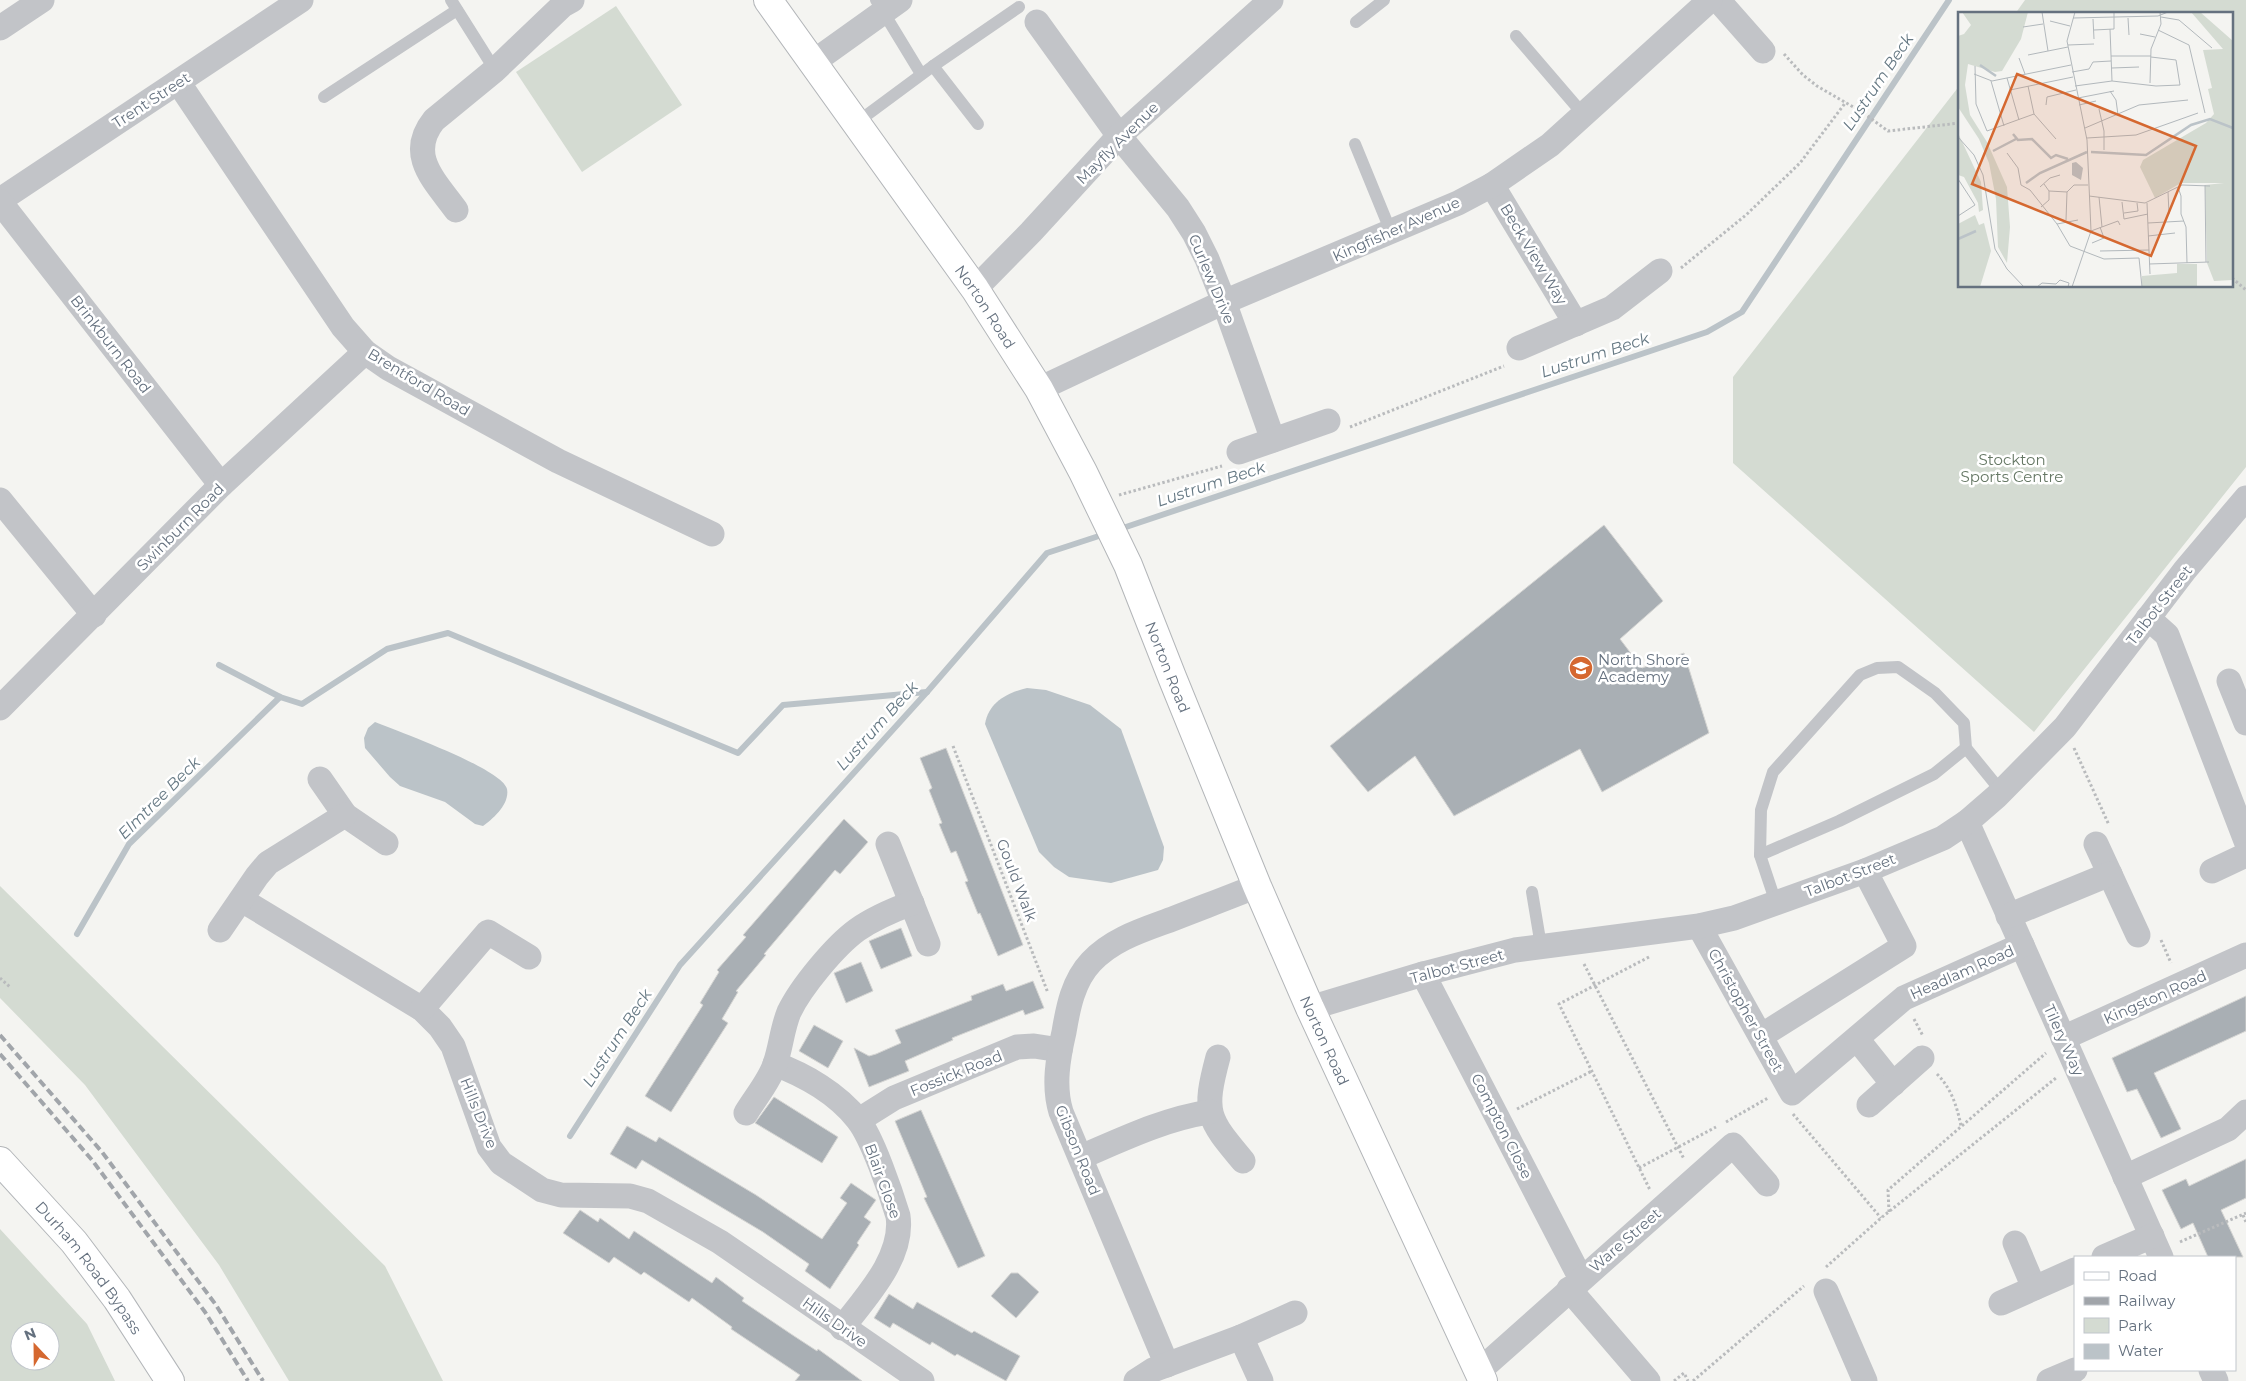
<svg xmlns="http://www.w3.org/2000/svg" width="2246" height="1381" font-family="Montserrat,sans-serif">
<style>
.green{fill:#d4dbd2;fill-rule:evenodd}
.water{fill:#bbc3c8}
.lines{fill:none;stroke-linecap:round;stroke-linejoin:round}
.stream{stroke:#bbc3c8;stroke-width:6}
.building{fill:#a9afb4;stroke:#d5d5d3}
.primary-casing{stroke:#b3b6b9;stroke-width:30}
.path{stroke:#b9bbbd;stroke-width:3;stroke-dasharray:2.5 2.5;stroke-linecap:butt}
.lane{stroke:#c2c4c8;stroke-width:12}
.street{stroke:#c2c4c8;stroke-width:25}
.primary{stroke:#fff;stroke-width:28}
.rail{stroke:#a1a5aa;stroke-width:4;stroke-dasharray:8 4;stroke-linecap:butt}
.labels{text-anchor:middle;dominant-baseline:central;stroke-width:5;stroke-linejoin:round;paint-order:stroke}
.street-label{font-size:15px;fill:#65717f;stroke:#fff}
.park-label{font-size:15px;fill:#657764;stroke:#fff}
.poi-label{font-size:15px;fill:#65717f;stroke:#fff;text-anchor:start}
.water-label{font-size:16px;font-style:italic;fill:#667984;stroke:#fff}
.inset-river{fill:none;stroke:#bbc3c8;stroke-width:2.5}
.inset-road{fill:none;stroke:#b2b8bc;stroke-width:1}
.view{fill:#d56830;fill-opacity:0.15;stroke:#d56830;stroke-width:2.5}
.inset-edge{fill:none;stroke:#65717f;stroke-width:2.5}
</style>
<rect width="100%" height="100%" fill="#f4f4f1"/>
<!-- green -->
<g class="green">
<path d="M 2025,0 L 2246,0 L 2246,467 L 2034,732 L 1733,463 L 1733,377 L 1960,85 L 1960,286 L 2232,286 L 2232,14 L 2015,14 Z"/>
<path d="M 616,6 L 682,105 L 582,172 L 516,72 Z"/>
<path d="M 0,886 L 385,1266 L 443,1381 L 289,1381 L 219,1265 L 85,1085 L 0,998 Z"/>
<path d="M 0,1229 L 87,1324 L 115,1381 L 0,1381 ZM 20,1331 L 50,1331 L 50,1361 L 20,1361 Z"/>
</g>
<!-- water -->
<g class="water">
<path d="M 1027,688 L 1046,690 L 1090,705 L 1121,729 L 1164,847 L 1163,860 L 1158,870 L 1111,883 L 1069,877 L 1054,867 L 1039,852 L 985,724 C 989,702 1007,693 1027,688 Z"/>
<path d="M 375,722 C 397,731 503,769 507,789 C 510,804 493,819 483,826 L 475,824 L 445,802 L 400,786 L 390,777 L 365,748 L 364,738 L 368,728 Z"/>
</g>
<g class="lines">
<!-- stream -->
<g class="stream">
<path d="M 1117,530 L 1707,332 L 1742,312 L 1949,0"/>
<path d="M 219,665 L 280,697 L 302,704 L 387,649 L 448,633 L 738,753 L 783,705 L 927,692"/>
<path d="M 77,934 L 129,844 L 280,697"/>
<path d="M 570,1136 L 680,965 L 927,692 L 1047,553 L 1105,534"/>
</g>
</g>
<!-- building -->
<g class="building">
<path d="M 1604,525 L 1663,601 L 1620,639 L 1642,668 L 1684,653 L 1709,733 L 1602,792 L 1580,749 L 1454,816 L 1415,756 L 1368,792 L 1330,746 Z"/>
<path d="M 946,748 L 1023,945 L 998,956 L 980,913 L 978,914 L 965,882 L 968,881 L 956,851 L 951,853 L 939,824 L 942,823 L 929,790 L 932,788 L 920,758 Z"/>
<path d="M 844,819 L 868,842 L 840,874 L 835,870 L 764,954 L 766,955 L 736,991 L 738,992 L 722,1019 L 728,1023 L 671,1112 L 645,1096 L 703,1005 L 700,1003 L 719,972 L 717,970 L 746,937 L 743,935 Z"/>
<path d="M 901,928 L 912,956 L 881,969 L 869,941 Z"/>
<path d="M 861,962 L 873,991 L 846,1003 L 834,973 Z"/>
<path d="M 1033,981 L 1044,1008 L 1025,1015 L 1023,1010 L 952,1038 L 953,1040 L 905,1061 L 909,1071 L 869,1087 L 854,1048 L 869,1056 L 876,1054 L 901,1043 L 895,1030 L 972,1000 L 971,996 L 1003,984 L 1006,991 Z"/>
<path d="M 2246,996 L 2246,1031 L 2154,1073 L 2181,1129 L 2161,1138 L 2137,1089 L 2127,1092 L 2112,1058 Z"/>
<path d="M 814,1025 L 843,1041 L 828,1068 L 799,1051 Z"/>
<path d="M 774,1097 L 838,1137 L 822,1163 L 755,1123 Z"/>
<path d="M 921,1110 L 985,1256 L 958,1268 L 924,1198 L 927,1197 L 895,1121 Z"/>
<path d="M 627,1126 L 656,1142 L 659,1137 L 756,1195 L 822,1239 L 847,1203 L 840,1198 L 851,1183 L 876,1200 L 864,1217 L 871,1222 L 857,1243 L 859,1245 L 830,1289 L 805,1271 L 809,1264 L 763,1232 L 642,1160 L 636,1169 L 610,1154 Z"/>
<path d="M 2246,1159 L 2246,1198 L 2221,1210 L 2243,1257 L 2208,1257 L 2193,1223 L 2181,1229 L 2162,1190 L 2186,1179 L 2189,1186 Z"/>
<path d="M 580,1210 L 598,1222 L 600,1218 L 629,1239 L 634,1231 L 712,1283 L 716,1277 L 744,1298 L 742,1301 L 794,1336 L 817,1351 L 818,1349 L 862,1381 L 795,1381 L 800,1375 L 731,1329 L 732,1327 L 692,1298 L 689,1302 L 644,1272 L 641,1275 L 614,1257 L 609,1263 L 563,1233 Z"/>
<path d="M 1011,1273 L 1018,1273 L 1039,1292 L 1016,1318 L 991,1296 Z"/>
<path d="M 889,1294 L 913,1309 L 917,1302 L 972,1333 L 974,1331 L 1020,1356 L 1006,1381 L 957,1354 L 955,1356 L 932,1342 L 930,1345 L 893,1323 L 890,1328 L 874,1318 Z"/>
</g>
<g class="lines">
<!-- primary casing -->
<g class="primary-casing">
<g id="primary">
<path id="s1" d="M 768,0 L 975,289 L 1039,389 L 1083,472 L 1128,565 L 1172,677 L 1257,886 L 1310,1008 L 1483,1381"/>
<path id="s2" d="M 0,1161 L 74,1242 L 117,1299 L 170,1381"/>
</g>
</g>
<!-- path -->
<g class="path">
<path d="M 1784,54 L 1803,75 L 1817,86 L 1862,112 L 1888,131 L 1960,123"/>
<path d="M 1681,268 L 1746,215 L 1800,163 L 1846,102"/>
<path d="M 2232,278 L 2246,290"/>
<path d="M 1350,427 L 1504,366"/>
<path d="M 1119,495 L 1222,466"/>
<path d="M 953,746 L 1048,993"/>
<path d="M 2074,748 L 2109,825"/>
<path d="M 2161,940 L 2171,963"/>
<path d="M 1649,957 L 1559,1004 L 1650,1190"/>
<path d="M 1584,964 L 1684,1159"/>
<path d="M 0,978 L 11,988"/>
<path d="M 1914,1019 L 1923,1036"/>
<path d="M 1937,1074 C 1951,1088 1957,1106 1961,1126"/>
<path d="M 1517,1109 L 1592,1071"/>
<path d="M 1793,1114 L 1881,1218"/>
<path d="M 1726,1122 L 1768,1098"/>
<path d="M 1639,1168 L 1716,1127"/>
<path d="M 1889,1212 L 1888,1190 L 2046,1053"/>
<path d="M 2243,1215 L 2246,1222"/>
<path d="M 2180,1242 L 2246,1213"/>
<path d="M 1826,1267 L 1881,1218 L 2056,1078"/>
<path d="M 1674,1381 L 1684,1373 L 1688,1381"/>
<path d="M 1693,1381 L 1804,1286"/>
</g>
<!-- lane -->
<g class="lane">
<path d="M 451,0 L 495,70"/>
<path d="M 876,0 L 921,74"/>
<path d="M 1356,22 L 1384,0"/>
<path d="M 1516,36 L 1583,114"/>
<path d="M 933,66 L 978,124"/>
<path d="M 324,97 L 457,10"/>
<path d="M 856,123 L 933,66 L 1019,7"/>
<path d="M 1355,144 L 1391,232"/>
<path d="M 1760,855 L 1839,821 L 1934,774 L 1966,748"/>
<path d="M 1532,892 L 1541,946"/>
<path d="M 1776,903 L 1760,855 L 1761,810 L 1773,772 L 1860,675 L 1877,668 L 1898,667 L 1935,693 L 1964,723 L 1966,748 L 2001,791"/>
</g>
<!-- street -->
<g class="street">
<path d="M 1718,0 L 1763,51"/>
<path d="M 1037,22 L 1119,136 L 1178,208 L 1194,233 L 1207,259 L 1224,302 L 1273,440"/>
<path d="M 0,28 L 42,0"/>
<path d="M 812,63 L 900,0"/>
<path d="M 178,82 L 343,327 L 365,352 L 388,368 L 558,461 L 712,534"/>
<path d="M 1492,185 L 1576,324"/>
<path d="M 0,200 L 301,0"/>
<path d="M 0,202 L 221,485"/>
<path d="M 456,210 C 435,181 406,155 434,120 L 495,70 L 563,5 L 572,0"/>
<path d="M 975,289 L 1031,232 L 1119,136 L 1271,0"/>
<path d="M 1519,348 L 1612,308 L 1660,271"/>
<path d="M 1039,389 L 1224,302 L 1458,203 L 1492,185 L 1550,145 L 1710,0"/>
<path d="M 1239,452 L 1328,421"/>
<path d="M 0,500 L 94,615"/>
<path d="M 2148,618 L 2167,635 L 2246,841"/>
<path d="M 2229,681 L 2246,723"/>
<path d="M 0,708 L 221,485 L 365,352"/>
<path d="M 320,779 L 345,815 L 386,843"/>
<path d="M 1967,822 L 2161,1257"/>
<path d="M 888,844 L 928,944"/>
<path d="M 2096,844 L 2138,935"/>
<path d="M 2212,871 L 2246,855"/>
<path d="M 242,900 L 422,1009 L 440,1027 L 453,1046 L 489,1147 L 501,1163 L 542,1190 L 561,1195 L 630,1196 L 648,1201 L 720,1242 L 922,1381"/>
<path d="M 2008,916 L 2110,874"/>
<path d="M 1699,926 L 1792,1093 L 1904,998 L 2022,945"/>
<path d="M 220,930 L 257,876 L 268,863 L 345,815"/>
<path d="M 1423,974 L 1581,1279"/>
<path d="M 1310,1008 L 1423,974 L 1515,950 L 1699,926 L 1734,918 L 1865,871 L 1943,838 L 1967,822 L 1997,796 L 2065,727 L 2185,570 L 2246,498"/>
<path d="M 422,1009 L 488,932 L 529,957"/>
<path d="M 1761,1036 L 1904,946 L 1865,871"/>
<path d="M 2063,1038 L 2246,955"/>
<path d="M 1857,1039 L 1893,1084"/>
<path d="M 1218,1057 C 1203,1113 1207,1118 1243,1161"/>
<path d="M 775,1064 C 805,1075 838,1094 858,1120 C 872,1137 891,1193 898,1216 C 904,1257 866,1297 842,1328"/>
<path d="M 1869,1105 L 1922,1058"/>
<path d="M 746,1113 C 755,1098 770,1080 775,1064 C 781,1047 782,1029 789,1012 C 801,987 835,946 857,930 C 874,918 893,910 912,903"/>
<path d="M 859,1120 L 894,1098 L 1017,1047 L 1034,1046 L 1060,1050"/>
<path d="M 1081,1157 C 1123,1139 1164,1119 1209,1112"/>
<path d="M 2125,1177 L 2228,1129 L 2246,1112"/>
<path d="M 2015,1243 L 2034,1288"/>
<path d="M 2104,1257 L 2152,1236"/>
<path d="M 1569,1289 L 1648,1381"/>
<path d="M 1826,1291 L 1865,1381"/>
<path d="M 2001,1303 L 2075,1270"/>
<path d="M 1241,1337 L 1261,1381"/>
<path d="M 1167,1365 L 1061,1112 C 1053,1086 1058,1058 1064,1032 C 1068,1008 1073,981 1091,962 C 1113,938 1146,929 1175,918 C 1203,907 1230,897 1257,886"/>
<path d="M 2211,1370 L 2216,1381"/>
<path d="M 1479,1371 L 1733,1145 L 1767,1184"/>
<path d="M 1136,1381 L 1153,1370 L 1241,1337 L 1295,1313"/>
<path d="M 2049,1381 L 2075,1370"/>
</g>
<!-- primary -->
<use href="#primary" class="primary"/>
<!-- rail -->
<g class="rail">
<path d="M 0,1035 L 102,1152 L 216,1305 L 263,1381"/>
<path d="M 0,1054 L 92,1160 L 205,1312 L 248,1381"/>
</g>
</g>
<!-- icons -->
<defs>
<g id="school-disc" transform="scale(1.25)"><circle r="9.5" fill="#d56830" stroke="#fff"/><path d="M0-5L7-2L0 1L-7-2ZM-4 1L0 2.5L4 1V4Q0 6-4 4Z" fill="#fff"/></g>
</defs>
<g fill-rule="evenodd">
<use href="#school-disc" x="1581" y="668"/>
</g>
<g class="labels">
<!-- street labels -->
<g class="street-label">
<text transform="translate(151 100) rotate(-33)">Trent Street</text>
<text transform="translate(1117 143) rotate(-45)">Mayfly Avenue</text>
<text transform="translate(1396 229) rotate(-24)">Kingfisher Avenue</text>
<text transform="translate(1534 254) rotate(59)">Beck View Way</text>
<text transform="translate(1212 279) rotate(67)">Curlew Drive</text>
<text stroke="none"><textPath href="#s1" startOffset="376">Norton Road</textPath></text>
<text transform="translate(111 344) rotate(52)">Brinkburn Road</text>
<text transform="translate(419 382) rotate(31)">Brentford Road</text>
<text transform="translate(180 527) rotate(-45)">Swinburn Road</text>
<text transform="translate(2159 605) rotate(-52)">Talbot Street</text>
<text stroke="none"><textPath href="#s1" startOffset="781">Norton Road</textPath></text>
<text transform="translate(1850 875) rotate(-21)">Talbot Street</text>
<text transform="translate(1017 880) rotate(69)">Gould Walk</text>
<text transform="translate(1457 966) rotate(-15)">Talbot Street</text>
<text transform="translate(1962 972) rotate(-24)">Headlam Road</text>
<text transform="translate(2155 997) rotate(-24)">Kingston Road</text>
<text transform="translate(1746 1010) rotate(61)">Christopher Street</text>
<text stroke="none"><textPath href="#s1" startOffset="1186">Norton Road</textPath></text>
<text transform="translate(2064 1040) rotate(66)">Tilery Way</text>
<text transform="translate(956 1073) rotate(-22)">Fossick Road</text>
<text transform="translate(479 1113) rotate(68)">Hills Drive</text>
<text transform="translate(1502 1126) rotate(63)">Compton Close</text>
<text transform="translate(1078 1150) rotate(68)">Gibson Road</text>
<text transform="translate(883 1181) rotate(70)">Blair Close</text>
<text transform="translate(1625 1240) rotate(-41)">Ware Street</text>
<text stroke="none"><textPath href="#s2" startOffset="139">Durham Road Bypass</textPath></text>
<text transform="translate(835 1322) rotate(35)">Hills Drive</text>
</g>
<!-- park labels -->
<g class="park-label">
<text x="2012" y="459">Stockton<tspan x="2012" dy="17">Sports Centre</tspan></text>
</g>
<!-- poi labels -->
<g class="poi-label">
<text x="1598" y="659">North Shore<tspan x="1598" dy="17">Academy</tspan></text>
</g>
<!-- water labels -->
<g class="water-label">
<text transform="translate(1878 82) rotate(-56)">Lustrum Beck</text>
<text transform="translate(1595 355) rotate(-18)">Lustrum Beck</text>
<text transform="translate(1211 484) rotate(-18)">Lustrum Beck</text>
<text transform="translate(877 726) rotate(-48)">Lustrum Beck</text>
<text transform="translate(159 798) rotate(-45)">Elmtree Beck</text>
<text transform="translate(617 1038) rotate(-57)">Lustrum Beck</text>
</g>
</g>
<!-- overview -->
<g transform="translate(1958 12)">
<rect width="275" height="275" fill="#f4f4f1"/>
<path d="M 4,0 L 70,0 L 63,27 L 44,59 L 37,60 L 10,52 L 7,73 L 12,103 L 29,130 L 49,175 L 52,215 L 49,251 L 40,235 L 38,187 L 31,151 L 21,127 L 0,95 L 0,24 L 6,22 L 13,13 ZM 233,0 L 242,0 L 275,29 L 275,268 L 256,269 L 249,251 L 247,173 L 266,171 L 223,171 L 197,186 L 182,155 L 185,148 L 248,111 L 256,102 L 250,77 L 254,76 L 245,38 L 265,37 ZM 0,121 L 23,170 L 25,198 L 21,200 L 20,191 L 6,165 L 0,163 ZM 17,203 L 21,213 L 26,211 L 33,239 L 22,275 L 0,275 L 0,212 ZM 219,252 L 239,252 L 239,275 L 184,275 L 184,264 L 219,261 Z" fill="#d4dbd2"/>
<path d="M 118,150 L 125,156 L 123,168 L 114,163 L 114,151 Z" fill="#bbc3c8"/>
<path class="inset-river" d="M 22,53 L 38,64M 55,122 L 60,128 L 74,127 L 93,146 L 98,143 L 110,147M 35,139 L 58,127M 133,140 L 188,143 L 233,113 L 252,107 L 275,116M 68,171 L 82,161 L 129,140M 0,227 L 18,219"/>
<path class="inset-road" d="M 84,0 L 90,39M 203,5 L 221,8 L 254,36M 115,6 L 200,4 L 210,0M 170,6 L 171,23M 135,7 L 136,27M 92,9 L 112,14M 65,15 L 85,12M 152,17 L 154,69M 136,18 L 156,17 L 156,0M 200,18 L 231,33 L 247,101M 182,22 L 197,25M 110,33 L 136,32M 70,43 L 110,35M 153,44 L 193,44M 61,46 L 67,62M 17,54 L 18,92 L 29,119 L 76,102M 154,56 L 181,55M 114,60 L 131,57 L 135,50 L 153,49M 16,62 L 34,69 L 113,53M 49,66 L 61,108M 33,69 L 46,114M 192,71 L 193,37 L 203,12 L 202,0M 70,74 L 76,102 L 98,127M 117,74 L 154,69 L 198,74 L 222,73 L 218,48 L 193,45M 52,78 L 115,65M 152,79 L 158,88 L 160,103M 120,86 L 156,79M 88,93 L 89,85 L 118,78M 121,93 L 138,89M 141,97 L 146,119 L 146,138M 127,116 L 181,93 L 230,88M 0,125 L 16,143 L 25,163 L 37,237 L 49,257 L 66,275M 129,126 L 178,123 L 240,101M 49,141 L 60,156 L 63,173 L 72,178 L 99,212 L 112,234 L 146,247 L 181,246 L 184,275M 0,167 L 17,193 L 0,204M 247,173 L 248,250M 82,175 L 92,166 L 102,163M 220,175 L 223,184 L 223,202 L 228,215 L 229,251M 91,179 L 109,180M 210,180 L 211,202M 131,184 L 187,191 L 224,173 L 252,174M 141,185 L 144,215M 164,190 L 166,207 L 190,202M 189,191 L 192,262M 83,195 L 91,188 L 91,179 L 86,172M 166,201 L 180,199 L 179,191M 108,208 L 109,180 L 116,173 L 130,173M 190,211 L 226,209M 99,212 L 120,208M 133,219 L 160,209 L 162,213M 190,224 L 217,221M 134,231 L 146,226 L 142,215M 142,239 L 191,238M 191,252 L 251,250M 79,275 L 84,271 L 98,272 L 102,268 L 111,271 L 110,275M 114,275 L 133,219 L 129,128 L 109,29 L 117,0"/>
<path class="view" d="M 59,62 L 238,134 L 193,244 L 14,172 Z"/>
<rect width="275" height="275" class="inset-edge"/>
</g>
<!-- legend -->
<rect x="2074" y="1256" width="162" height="115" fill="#ffffff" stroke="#c1c6cc"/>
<rect x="2084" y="1272" width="25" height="8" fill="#ffffff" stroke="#c1c6cc"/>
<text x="2118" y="1281" font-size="15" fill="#65717f">Road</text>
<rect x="2084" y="1297" width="25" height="8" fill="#a1a5aa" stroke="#c1c6cc"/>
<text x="2118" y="1306" font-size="15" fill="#65717f">Railway</text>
<rect x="2084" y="1318" width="25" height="15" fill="#d4dbd2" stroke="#c1c6cc"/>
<text x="2118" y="1331" font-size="15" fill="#65717f">Park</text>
<rect x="2084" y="1344" width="25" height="15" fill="#bbc3c8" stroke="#c1c6cc"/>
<text x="2118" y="1356" font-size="15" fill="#65717f">Water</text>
<!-- north arrow -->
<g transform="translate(35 1346) rotate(338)"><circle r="24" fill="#ffffff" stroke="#c1c6cc"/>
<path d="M0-4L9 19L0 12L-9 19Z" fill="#d56830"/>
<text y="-8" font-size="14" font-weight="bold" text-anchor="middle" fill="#65717f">N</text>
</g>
</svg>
